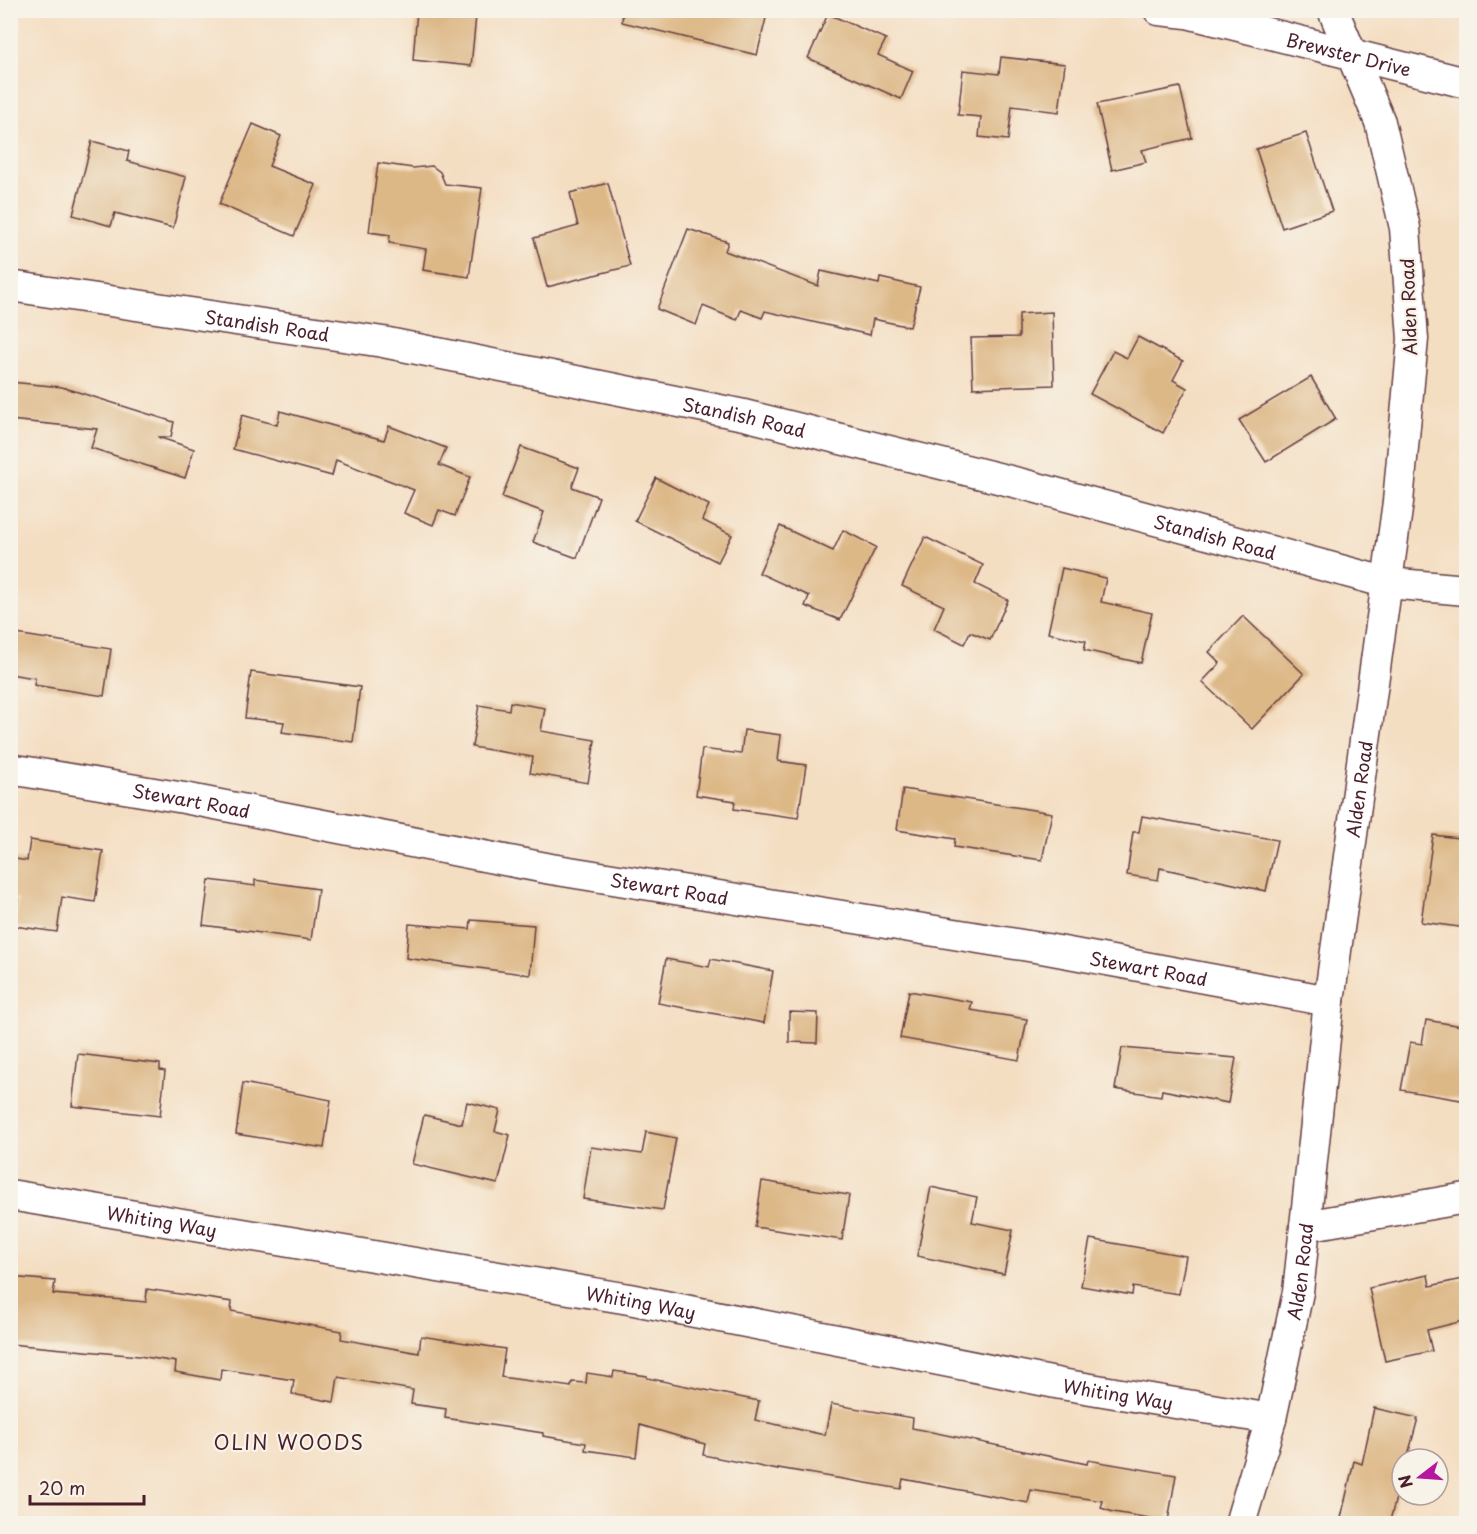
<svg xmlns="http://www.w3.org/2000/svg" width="1477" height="1534" font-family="'Playpen Sans',sans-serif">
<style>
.building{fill:#ddb887}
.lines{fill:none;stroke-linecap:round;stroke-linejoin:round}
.minor-casing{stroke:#643c42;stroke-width:33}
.minor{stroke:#fff;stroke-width:30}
.labels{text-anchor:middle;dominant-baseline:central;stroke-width:4.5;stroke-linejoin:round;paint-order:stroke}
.street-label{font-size:18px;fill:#4a1f2b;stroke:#f7f3e8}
.neighbourhood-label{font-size:20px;letter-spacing:1.5px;fill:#4a1f2b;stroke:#f7f3e8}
</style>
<rect width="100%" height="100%" fill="#f7f3e8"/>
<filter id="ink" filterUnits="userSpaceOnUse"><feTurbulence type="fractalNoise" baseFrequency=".0167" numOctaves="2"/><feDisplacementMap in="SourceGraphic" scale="12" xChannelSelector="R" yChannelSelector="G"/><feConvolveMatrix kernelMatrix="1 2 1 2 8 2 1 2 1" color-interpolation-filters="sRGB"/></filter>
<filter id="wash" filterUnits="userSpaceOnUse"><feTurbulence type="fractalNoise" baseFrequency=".008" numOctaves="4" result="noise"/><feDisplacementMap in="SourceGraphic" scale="24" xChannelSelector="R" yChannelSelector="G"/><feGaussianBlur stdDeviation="1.35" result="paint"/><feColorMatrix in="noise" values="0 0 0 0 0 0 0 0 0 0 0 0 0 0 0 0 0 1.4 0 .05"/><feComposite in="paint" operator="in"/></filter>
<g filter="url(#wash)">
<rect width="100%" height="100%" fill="#f4dec2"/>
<g id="blocks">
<!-- building -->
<g class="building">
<path d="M 417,10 L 476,16 L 471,66 L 413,60 Z"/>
<path d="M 623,10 L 768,10 L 757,55 L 622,22 Z"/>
<path d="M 828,14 L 886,39 L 878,55 L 913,71 L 901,99 L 808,58 Z"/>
<path d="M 1001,57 L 1065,64 L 1059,112 L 1012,106 L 1008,140 L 979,137 L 981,117 L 958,115 L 963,70 L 999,74 Z"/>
<path d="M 1180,87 L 1192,138 L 1142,150 L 1146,162 L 1112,170 L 1097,104 Z"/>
<path d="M 253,124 L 281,136 L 269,166 L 316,185 L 294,236 L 219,204 Z"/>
<path d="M 1306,133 L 1332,211 L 1282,228 L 1256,149 Z"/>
<path d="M 92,141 L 129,151 L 127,161 L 186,177 L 173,228 L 115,213 L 111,226 L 73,215 Z"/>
<path d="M 378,163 L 413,168 L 432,166 L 440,172 L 445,184 L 482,188 L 469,277 L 423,270 L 426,249 L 389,243 L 390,235 L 369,232 Z"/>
<path d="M 608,183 L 630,266 L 547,287 L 534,238 L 578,226 L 570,193 Z"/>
<path d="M 688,229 L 728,242 L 725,251 L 818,286 L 821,271 L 879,284 L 880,278 L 920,287 L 910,327 L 873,319 L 870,335 L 765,311 L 762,318 L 741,310 L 737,320 L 703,306 L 696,325 L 657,309 Z"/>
<path d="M 1052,312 L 1054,385 L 973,388 L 971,338 L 1019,337 L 1019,314 Z"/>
<path d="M 1138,337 L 1183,361 L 1173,380 L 1187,388 L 1163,433 L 1090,394 L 1113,351 L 1127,358 Z"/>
<path d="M 1311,377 L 1336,419 L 1266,462 L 1239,420 Z"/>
<path d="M 10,382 L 62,387 L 174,422 L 171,437 L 158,437 L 194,449 L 185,478 L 91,448 L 97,429 L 10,420 Z"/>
<path d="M 280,411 L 384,440 L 389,426 L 446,448 L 439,465 L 470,477 L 455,516 L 439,510 L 433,525 L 404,513 L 414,490 L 336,460 L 332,476 L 233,449 L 242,415 L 277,425 Z"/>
<path d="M 521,447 L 579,468 L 572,487 L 599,497 L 577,558 L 533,542 L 544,512 L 502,497 Z"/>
<path d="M 656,478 L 709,505 L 702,520 L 732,535 L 718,562 L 635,521 Z"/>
<path d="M 780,526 L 833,551 L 843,530 L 876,547 L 840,620 L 805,606 L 809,596 L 759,573 Z"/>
<path d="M 925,537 L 983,565 L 975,584 L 1008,600 L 990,640 L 970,632 L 964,644 L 934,629 L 944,606 L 902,586 Z"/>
<path d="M 1062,568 L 1106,578 L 1101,602 L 1152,613 L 1141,663 L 1084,650 L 1086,641 L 1048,633 Z"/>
<path d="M 1243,616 L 1304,674 L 1252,729 L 1202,682 L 1220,663 L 1209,652 Z"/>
<path d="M 10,633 L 111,649 L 104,696 L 34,685 L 35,678 L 10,674 Z"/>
<path d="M 251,672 L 360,687 L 353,742 L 282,732 L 284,722 L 245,718 Z"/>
<path d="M 510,702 L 545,708 L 541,731 L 595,740 L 588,783 L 530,773 L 533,757 L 472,747 L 479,705 L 509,710 Z"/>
<path d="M 744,730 L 781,735 L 778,761 L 806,765 L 798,818 L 734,809 L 735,801 L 696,795 L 702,749 L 741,754 Z"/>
<path d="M 903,789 L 1052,813 L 1042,860 L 954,847 L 955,839 L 897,830 Z"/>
<path d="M 1142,816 L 1277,840 L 1266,891 L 1160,868 L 1158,880 L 1127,875 L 1133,832 L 1139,832 Z"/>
<path d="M 1433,835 L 1467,839 L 1467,928 L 1421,922 Z"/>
<path d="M 30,840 L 103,851 L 95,902 L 62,897 L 57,932 L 14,926 L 18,899 L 10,898 L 10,858 L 27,861 Z"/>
<path d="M 209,880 L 255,886 L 255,880 L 318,889 L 311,940 L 203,925 Z"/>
<path d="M 471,920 L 534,925 L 530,975 L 406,958 L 409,924 L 470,929 Z"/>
<path d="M 666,959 L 709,967 L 711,959 L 773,971 L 764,1023 L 658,1003 Z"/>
<path d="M 909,991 L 972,1002 L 970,1010 L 1027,1019 L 1019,1060 L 900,1038 Z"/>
<path d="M 789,1012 L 818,1013 L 817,1043 L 789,1042 Z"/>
<path d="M 1426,1020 L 1467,1027 L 1467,1101 L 1401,1090 L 1410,1042 L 1422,1044 Z"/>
<path d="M 1122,1048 L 1236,1058 L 1228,1103 L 1162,1090 L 1161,1096 L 1115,1089 Z"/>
<path d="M 78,1054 L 160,1064 L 160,1070 L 165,1071 L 160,1116 L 72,1106 Z"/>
<path d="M 243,1083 L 331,1100 L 324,1148 L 236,1134 Z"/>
<path d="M 467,1102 L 500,1110 L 495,1131 L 510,1135 L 498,1184 L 412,1164 L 424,1115 L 462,1124 Z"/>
<path d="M 646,1132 L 676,1138 L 663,1210 L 583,1199 L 591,1147 L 642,1154 Z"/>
<path d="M 762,1181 L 849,1195 L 842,1240 L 755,1227 Z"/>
<path d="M 931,1187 L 977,1197 L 972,1222 L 1013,1230 L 1004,1274 L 917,1256 Z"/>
<path d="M 1090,1239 L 1186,1256 L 1179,1294 L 1133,1287 L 1132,1295 L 1081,1286 Z"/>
<path d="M 1428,1275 L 1430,1286 L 1467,1278 L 1467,1320 L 1427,1330 L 1432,1351 L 1385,1361 L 1369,1288 Z"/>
<path d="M 10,1277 L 55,1281 L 53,1294 L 146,1302 L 147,1289 L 232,1302 L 231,1311 L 342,1331 L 341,1339 L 419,1353 L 421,1336 L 505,1349 L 501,1377 L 571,1387 L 572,1382 L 586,1383 L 587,1373 L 613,1377 L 614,1371 L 647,1376 L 647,1378 L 759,1401 L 755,1420 L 825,1435 L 831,1404 L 913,1418 L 912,1428 L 1087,1464 L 1088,1460 L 1176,1475 L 1168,1521 L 1113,1512 L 1101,1508 L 1103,1501 L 1031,1490 L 1028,1503 L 903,1479 L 901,1489 L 778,1468 L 778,1470 L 703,1455 L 705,1444 L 640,1425 L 636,1457 L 585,1450 L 586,1443 L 543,1436 L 543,1433 L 445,1418 L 446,1409 L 411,1404 L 413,1390 L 338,1377 L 334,1402 L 292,1394 L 294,1380 L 221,1369 L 220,1380 L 175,1372 L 176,1362 L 139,1356 L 10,1344 Z"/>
<path d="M 1374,1408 L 1418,1418 L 1407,1459 L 1402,1459 L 1402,1476 L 1389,1524 L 1365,1524 L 1341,1518 L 1354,1461 L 1362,1464 Z"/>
</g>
</g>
</g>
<g filter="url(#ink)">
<use href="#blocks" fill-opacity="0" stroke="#643c42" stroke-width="1.5"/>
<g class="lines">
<!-- minor casing -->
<g class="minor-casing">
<g id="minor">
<path id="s1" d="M 1159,10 L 1187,13 L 1466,83"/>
<path id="s2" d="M 10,286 L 383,342 L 744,415 L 1026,485 L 1388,583 L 1466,590"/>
<path id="s3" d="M 10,769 L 184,798 L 551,869 L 1047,949 L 1329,1001"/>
<path id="s4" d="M 10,1195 L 629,1299 L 1061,1384 L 1271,1419"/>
<path d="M 1305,1226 L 1466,1198"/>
<path id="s5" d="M 1240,1524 L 1271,1419 L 1298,1292 L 1329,1001 L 1398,502 L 1413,339 L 1405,228 L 1380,122 L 1333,10"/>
</g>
</g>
<!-- minor -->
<use href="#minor" class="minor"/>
</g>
</g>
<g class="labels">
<!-- street labels -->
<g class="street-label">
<text stroke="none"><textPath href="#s1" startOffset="195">Brewster Drive</textPath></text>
<text transform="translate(1408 307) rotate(-92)">Alden Road</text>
<text stroke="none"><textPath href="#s2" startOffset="260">Standish Road</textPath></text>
<text stroke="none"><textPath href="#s2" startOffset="746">Standish Road</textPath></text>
<text stroke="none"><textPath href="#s2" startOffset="1232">Standish Road</textPath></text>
<text stroke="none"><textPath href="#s5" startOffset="746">Alden Road</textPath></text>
<text stroke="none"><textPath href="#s3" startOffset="184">Stewart Road</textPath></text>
<text stroke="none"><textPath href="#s3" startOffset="670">Stewart Road</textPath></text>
<text stroke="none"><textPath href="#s3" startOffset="1156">Stewart Road</textPath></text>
<text stroke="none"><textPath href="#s4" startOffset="154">Whiting Way</textPath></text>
<text stroke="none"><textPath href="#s5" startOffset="260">Alden Road</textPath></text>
<text stroke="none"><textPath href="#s4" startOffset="640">Whiting Way</textPath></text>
<text stroke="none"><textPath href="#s4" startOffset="1126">Whiting Way</textPath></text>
</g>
<!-- neighbourhood labels -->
<g class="neighbourhood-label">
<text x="289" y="1442">OLIN WOODS</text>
</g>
</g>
<!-- margin -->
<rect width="1477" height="1534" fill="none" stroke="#f7f3e8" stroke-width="36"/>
<!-- north arrow -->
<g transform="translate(1420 1477) rotate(253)"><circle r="28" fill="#f7f3e8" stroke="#b29e9c" stroke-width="1.5"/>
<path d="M0-4.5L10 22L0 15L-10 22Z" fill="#b5179e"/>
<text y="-9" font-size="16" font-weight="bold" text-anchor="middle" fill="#4a1f2b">N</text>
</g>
<!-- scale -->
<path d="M30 1495v9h114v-9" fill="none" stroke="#4a1f2b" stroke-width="3"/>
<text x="39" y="1495" font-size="18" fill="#4a1f2b" stroke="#f7f3e8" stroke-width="4.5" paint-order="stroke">20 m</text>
</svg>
